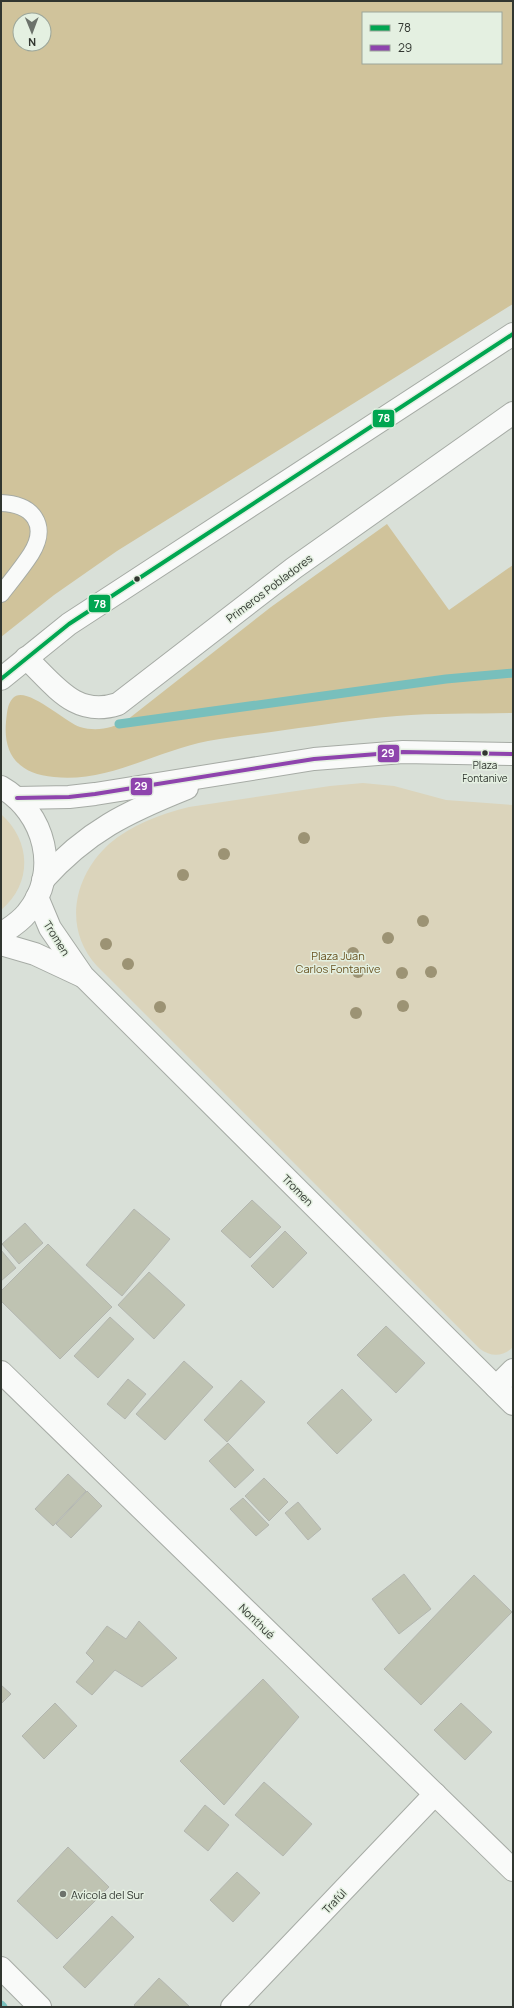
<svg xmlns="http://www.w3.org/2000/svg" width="514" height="2008" font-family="Manrope,sans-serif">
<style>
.green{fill:#dbd4bb}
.forest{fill:#d0c39b;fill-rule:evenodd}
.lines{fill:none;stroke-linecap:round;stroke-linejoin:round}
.stream{stroke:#78bfbc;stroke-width:9}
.building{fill:#bfc3b2;stroke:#b3b6b0}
.service-casing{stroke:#a6aba5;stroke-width:18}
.minor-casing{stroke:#a6aba5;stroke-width:24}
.tertiary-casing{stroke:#a6aba5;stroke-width:24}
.primary-casing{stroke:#a6aba5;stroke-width:24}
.service{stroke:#f9faf9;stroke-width:16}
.minor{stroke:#f9faf9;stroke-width:22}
.tertiary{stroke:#f9faf9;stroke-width:22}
.primary{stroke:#f9faf9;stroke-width:22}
.bus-1-casing{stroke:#e4f0e1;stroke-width:7}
.bus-2-casing{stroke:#e4f0e1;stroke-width:7}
.bus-1{stroke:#00a651;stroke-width:4}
.bus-2{stroke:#8e44ad;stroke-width:4}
.tree{fill:#9c9374}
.bus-dot{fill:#313630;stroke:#e4f0e1;stroke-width:1.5}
.poi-dot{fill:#6c726b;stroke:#e4f0e1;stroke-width:1.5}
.labels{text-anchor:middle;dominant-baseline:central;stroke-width:3;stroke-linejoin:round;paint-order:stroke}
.bus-label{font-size:10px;fill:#313630;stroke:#e4f0e1}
.street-label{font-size:11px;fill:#313630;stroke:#e4f0e1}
.park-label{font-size:11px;fill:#6a5423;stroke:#e4f0e1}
.poi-label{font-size:11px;fill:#313630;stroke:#e4f0e1;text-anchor:start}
.line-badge{stroke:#e4f0e1;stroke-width:1.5}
.badge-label{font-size:11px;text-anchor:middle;font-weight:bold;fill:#fff}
</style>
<rect width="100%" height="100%" fill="#d9e0d8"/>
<!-- green -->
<g class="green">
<path d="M 363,783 L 394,786 L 446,800 L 513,805 L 513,1347 C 503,1357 491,1357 480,1349 L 97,966 C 63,929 73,877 109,844 C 131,825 161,814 189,807 L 330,786 Z"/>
<path d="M 1,814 C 31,841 33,883 1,910 Z"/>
</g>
<!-- forest -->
<g class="forest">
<path d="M 1,1 L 513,1 L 513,304 L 117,551 L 54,595 L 1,637 ZM 363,13 L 501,13 L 501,63 L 363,63 ZM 20,20 L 44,20 L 44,44 L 20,44 Z"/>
<path d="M 387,524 L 449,610 L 513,565 L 513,713 C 474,714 435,713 397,716 C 359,719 322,725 285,730 C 259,734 233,736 208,741 C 156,751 108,783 54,777 C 20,774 3,756 6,722 C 7,714 7,704 13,698 C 25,684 65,722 80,727 C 97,732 113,728 127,720 L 271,607 Z"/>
</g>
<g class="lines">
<!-- stream -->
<g class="stream">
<path d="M 119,724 L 446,679 L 513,673"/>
<path d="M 1,2005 L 3,2007"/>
</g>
</g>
<!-- building -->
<g class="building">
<path d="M 252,1200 L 281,1227 L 250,1258 L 221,1231 Z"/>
<path d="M 134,1209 L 170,1239 L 122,1296 L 86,1265 Z"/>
<path d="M 25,1223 L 43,1243 L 19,1264 L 2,1244 Z"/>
<path d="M 285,1231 L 307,1253 L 273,1288 L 251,1266 Z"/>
<path d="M 48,1244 L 112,1307 L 60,1359 L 1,1301 L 1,1291 Z"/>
<path d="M 1,1250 L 16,1268 L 1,1281 Z"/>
<path d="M 149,1272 L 185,1305 L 154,1339 L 118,1305 Z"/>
<path d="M 110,1317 L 134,1339 L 98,1378 L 74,1356 Z"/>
<path d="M 386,1326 L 425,1363 L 396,1393 L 357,1355 Z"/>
<path d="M 184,1361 L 213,1387 L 165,1440 L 136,1414 Z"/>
<path d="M 128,1379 L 146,1394 L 125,1419 L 107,1404 Z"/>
<path d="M 241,1380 L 265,1402 L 227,1442 L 204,1420 Z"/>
<path d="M 342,1389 L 372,1420 L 337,1454 L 307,1423 Z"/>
<path d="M 228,1443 L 254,1470 L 235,1488 L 209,1461 Z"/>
<path d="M 68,1474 L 86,1491 L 53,1526 L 35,1509 Z"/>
<path d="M 264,1478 L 288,1502 L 269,1521 L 245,1496 Z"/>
<path d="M 87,1491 L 102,1506 L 71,1538 L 56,1524 Z"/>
<path d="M 243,1498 L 269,1525 L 256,1536 L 230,1509 Z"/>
<path d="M 298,1502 L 321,1529 L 308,1540 L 285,1513 Z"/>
<path d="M 404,1574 L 431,1609 L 399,1634 L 372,1599 Z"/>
<path d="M 474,1575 L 512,1612 L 421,1705 L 384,1669 Z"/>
<path d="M 139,1621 L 177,1658 L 142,1687 L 115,1670 L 92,1695 L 76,1682 L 94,1661 L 86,1653 L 107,1626 L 126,1639 Z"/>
<path d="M 263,1679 L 299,1717 L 224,1805 L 180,1761 Z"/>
<path d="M 1,1685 L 11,1694 L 1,1704 Z"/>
<path d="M 55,1703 L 77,1726 L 44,1759 L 22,1736 Z"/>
<path d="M 461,1703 L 492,1732 L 465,1760 L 434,1730 Z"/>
<path d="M 264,1782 L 312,1824 L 283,1856 L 235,1815 Z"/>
<path d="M 205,1805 L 229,1825 L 208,1851 L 184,1831 Z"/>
<path d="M 68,1847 L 109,1887 L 57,1939 L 17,1901 Z"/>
<path d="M 237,1872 L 260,1893 L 233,1922 L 210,1900 Z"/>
<path d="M 112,1916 L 134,1937 L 85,1988 L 63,1967 Z"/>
<path d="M 159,1978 L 190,2007 L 136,2007 L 134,2005 Z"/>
</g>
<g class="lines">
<!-- service casing -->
<g class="service-casing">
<path id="service" d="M 1,503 C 33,504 49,525 31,554 C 22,568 11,581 1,594"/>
</g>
<!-- minor casing -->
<g class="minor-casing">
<g id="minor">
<path d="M 26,658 C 55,685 75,718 118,704 L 294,568 L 513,413"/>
<path d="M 37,897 L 50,928 L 83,976 L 513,1404"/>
<path d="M 1,944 L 35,954 L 82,976"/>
<path d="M 1,1372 L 513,1870"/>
<path d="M 496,1387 L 513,1370"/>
<path d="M 1,1968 L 40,2007"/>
<path d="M 232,2007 L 435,1794"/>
</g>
</g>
<!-- tertiary casing -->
<g class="tertiary-casing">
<path id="tertiary" d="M 1,679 L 69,624 L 92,609 L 513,334"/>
</g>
<!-- primary casing -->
<g class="primary-casing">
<g id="primary">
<path d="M 1,787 C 45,812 61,873 27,913 C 20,922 10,928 1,934"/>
<path d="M 17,798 L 69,797 L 95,794 L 314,759 L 403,752 L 513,754"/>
<path d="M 43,880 C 87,831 127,812 187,788"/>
</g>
</g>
<!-- service -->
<use href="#service" class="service"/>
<!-- minor -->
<use href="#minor" class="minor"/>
<!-- tertiary -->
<use href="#tertiary" class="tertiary"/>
<!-- primary -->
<use href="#primary" class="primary"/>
<!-- bus-1 casing -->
<g class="bus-1-casing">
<path id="bus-1" d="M 1,679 L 69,624 L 92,609 L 513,334"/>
</g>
<!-- bus-2 casing -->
<g class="bus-2-casing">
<path id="bus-2" d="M 17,798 L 69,797 L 95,794 L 314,759 L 403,752 L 513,754"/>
</g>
<!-- bus-1 -->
<use href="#bus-1" class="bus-1"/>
<!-- bus-2 -->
<use href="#bus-2" class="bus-2"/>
</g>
<!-- trees -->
<g class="tree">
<circle cx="304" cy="838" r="6"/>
<circle cx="224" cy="854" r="6"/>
<circle cx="183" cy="875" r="6"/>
<circle cx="423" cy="921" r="6"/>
<circle cx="388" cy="938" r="6"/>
<circle cx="106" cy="944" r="6"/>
<circle cx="353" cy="953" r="6"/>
<circle cx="128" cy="964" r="6"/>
<circle cx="358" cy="972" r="6"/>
<circle cx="431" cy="972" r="6"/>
<circle cx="402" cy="973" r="6"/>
<circle cx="403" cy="1006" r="6"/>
<circle cx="160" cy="1007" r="6"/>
<circle cx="356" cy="1013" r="6"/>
</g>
<!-- markers -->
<g class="bus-dot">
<circle cx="137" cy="579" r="3.5"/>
<circle cx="485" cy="753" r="3.5"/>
</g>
<circle class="poi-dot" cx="63" cy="1894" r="4"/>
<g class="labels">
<!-- bus labels -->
<g class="bus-label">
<text x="485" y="765">Plaza<tspan x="485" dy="13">Fontanive</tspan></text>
</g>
<!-- street labels -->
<g class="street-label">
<text transform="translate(269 588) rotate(-37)">Primeros Pobladores</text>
<text transform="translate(57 938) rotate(58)">Tromen</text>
<text transform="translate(298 1190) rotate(45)">Tromen</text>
<text transform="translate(257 1621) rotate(44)">Nonthué</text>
<text transform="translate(334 1901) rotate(-46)">Trafúl</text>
</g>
<!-- park labels -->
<g class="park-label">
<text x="338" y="955">Plaza Juan<tspan x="338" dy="13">Carlos Fontanive</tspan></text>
</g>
<!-- poi labels -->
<g class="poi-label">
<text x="71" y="1894">Avícola del Sur</text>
</g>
</g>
<g class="line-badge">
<rect x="372" y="409" width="23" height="19" rx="4" fill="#00a651"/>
<rect x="88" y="594" width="23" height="19" rx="4" fill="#00a651"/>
<rect x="377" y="744" width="23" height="19" rx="4" fill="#8e44ad"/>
<rect x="130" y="777" width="23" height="19" rx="4" fill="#8e44ad"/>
</g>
<g class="badge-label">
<text x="384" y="422">78</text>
<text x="100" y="608">78</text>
<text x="388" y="757">29</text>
<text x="141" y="790">29</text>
</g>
<!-- border -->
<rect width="514" height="2008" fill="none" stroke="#313630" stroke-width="4"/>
<!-- legend -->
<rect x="362" y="12" width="140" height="52" fill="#e4f0e1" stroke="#9ca69a"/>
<rect x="370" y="25" width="20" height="6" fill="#00a651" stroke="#9ca69a"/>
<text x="398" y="32" font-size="12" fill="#313630">78</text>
<rect x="370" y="45" width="20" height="6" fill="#8e44ad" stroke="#9ca69a"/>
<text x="398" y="52" font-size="12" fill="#313630">29</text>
<!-- north arrow -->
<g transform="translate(32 32) rotate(179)"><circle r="19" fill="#e4f0e1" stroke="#9ca69a"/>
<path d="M0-3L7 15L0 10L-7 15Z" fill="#6c726b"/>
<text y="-6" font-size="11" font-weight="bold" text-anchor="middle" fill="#313630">N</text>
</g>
</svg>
